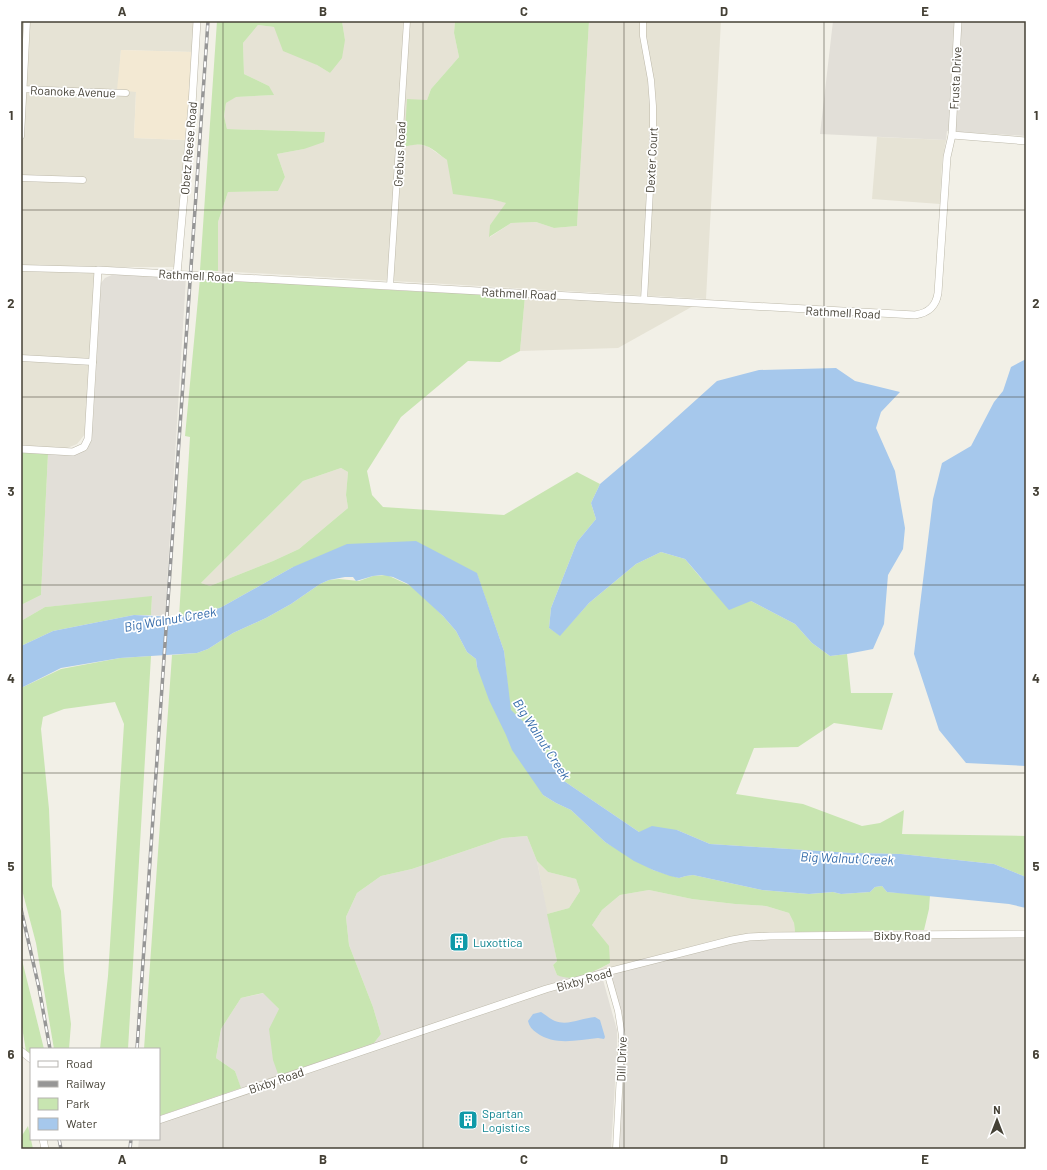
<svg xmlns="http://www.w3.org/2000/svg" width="1047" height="1170" font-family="Barlow,sans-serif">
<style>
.residential{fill:#e6e3d5}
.commercial{fill:#f3e9d3}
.industrial{fill:#e2dfd8}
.green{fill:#c8e5b1;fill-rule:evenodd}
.water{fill:#a6c8ec}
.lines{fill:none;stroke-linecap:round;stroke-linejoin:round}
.minor-casing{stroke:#bdb9aa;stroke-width:7}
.tertiary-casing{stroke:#bdb9aa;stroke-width:8}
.minor{stroke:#fff;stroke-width:6}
.tertiary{stroke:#fff;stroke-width:7}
.rail-casing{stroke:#969696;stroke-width:3.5}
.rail{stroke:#fff;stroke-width:2;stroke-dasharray:6;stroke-linecap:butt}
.grid{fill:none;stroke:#454136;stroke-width:1;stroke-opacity:0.55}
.labels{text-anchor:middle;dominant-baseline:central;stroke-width:3.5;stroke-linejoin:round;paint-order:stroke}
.street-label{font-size:12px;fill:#454136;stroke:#fff}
.culture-label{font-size:12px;fill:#0d838f;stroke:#fff;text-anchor:start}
.water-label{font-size:13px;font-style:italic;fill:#356cab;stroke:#fff}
.neatline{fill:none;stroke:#454136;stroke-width:1.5}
.grid-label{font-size:13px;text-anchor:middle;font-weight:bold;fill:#454136}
</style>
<rect width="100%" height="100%" fill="#f2f0e7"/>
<!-- residential -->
<g class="residential">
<path d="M 21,21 L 195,21 L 193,52 L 121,50 L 118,90 L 136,91 L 134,138 L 185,140 L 174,267 L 95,267 L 85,434 L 77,444 L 65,449 L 21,445 Z"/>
<path d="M 342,21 L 455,21 L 454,33 L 459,57 L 431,89 L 427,100 L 405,147 L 415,144 L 427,146 L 447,160 L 491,199 L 507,203 L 490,225 L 490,237 L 511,223 L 536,222 L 554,228 L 577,226 L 589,21 L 721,21 L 706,299 L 218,271 L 218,222 L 228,192 L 278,191 L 285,177 L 277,154 L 304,149 L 325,132 L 227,129 L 224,116 L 226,103 L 235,97 L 273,95 L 269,86 L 244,74 L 243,43 L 258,25 L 274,27 L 317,65 L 330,73 L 345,40 Z"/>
<path d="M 877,137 L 946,140 L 942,163 L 940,204 L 872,199 Z"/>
<path d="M 525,296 L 695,305 L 618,348 L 520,351 Z"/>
<path d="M 341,468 L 348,472 L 346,495 L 348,508 L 299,549 L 273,561 L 210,586 L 201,583 L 303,481 Z"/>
<path d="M 537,861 L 548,872 L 576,879 L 580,891 L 569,908 L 547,914 Z"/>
<path d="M 649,890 L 692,899 L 735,904 L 766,906 L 789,913 L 794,923 L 795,932 L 748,934 L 719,939 L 600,970 L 600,969 L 610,963 L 592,925 L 602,910 L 620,895 Z"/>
</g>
<!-- commercial -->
<path class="commercial" d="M 121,50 L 193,52 L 185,140 L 134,138 L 136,92 L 117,90 Z"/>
<!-- industrial -->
<g class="industrial">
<path d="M 833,21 L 1026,21 L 1026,136 L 947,131 L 946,140 L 820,134 Z"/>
<path d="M 114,274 L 186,277 L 165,616 L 151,615 L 152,597 L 45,607 L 21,621 L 21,605 L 41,595 L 48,454 L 65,455 L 89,444 L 93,422 L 101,283 L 105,278 Z"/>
<path d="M 527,836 L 537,861 L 557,961 L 553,965 L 557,975 L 575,977 L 600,969 L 617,1030 L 617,1051 L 611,1149 L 138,1149 L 139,1139 L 159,1139 L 159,1123 L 243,1095 L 235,1071 L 216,1058 L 221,1029 L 241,998 L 264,993 L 279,1009 L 279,1074 L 286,1073 L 374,1043 L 381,1034 L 373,1007 L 349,945 L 346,917 L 357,893 L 381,876 L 412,869 L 503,838 Z"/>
<path d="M 1026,934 L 1026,1149 L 616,1149 L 623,1046 L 607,972 L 732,940 Z"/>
</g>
<!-- green -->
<g class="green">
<path d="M 217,21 L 342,21 L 345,40 L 342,58 L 330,73 L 317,65 L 283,51 L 274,27 L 258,25 L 243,43 L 244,74 L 269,86 L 274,95 L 236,97 L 226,103 L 224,116 L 227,129 L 325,132 L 324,142 L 304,149 L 277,154 L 285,177 L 278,191 L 228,192 L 218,222 L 218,271 L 200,270 Z"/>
<path d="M 455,21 L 589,21 L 577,226 L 554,228 L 536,222 L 511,223 L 489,237 L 490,225 L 506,203 L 491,199 L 453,194 L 447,160 C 431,148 425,140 404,147 L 407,99 L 427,100 L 431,89 L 459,57 L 454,33 Z"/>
<path d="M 200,278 L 408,291 L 525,296 L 520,351 L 500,362 L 468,361 L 401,417 L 367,471 L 372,495 L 383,507 L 504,515 L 577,472 L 600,484 L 591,503 L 596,519 L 577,542 L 551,608 L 549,628 L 560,635 L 589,603 L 636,564 L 661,552 L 685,559 L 701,578 L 751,601 L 795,624 L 812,643 L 830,656 L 847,654 L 851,693 L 893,693 L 882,730 L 834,723 L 798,747 L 754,748 L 736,794 L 803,804 L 862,826 L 880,823 L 904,810 L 902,834 L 1026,836 L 1026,877 L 994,864 L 901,854 L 851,853 L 710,844 L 677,830 L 639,832 L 561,779 L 531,729 L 510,710 L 504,651 L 477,574 L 293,567 L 220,608 L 179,617 L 190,437 L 185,436 ZM 341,468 L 348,472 L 346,495 L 348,508 L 299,549 L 273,561 L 210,586 L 201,583 L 303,481 Z"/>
<path d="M 21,452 L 48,454 L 41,595 L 21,605 Z"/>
<path d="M 387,575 L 411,586 L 425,598 L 443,616 L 456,631 L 467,652 L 476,659 L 477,667 L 543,795 L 556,803 L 571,810 L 605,842 L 653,870 L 679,878 L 686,876 L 693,875 L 762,890 L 809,894 L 833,892 L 841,894 L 870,892 L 875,887 L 882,886 L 887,892 L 930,895 L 929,909 L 924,930 L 795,932 L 794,923 L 789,913 L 766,906 L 735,904 L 692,899 L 649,890 L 620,895 L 602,910 L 592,925 L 609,946 L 610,963 C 595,971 574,983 557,975 L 553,965 L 557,961 L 547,914 L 569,908 L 580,891 L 576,879 L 548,872 L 537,861 L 527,836 L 503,838 L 412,869 L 381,876 L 357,893 L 346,917 L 349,945 L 373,1007 L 381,1034 L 374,1043 L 286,1073 L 278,1074 L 273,1060 L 269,1029 L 279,1009 L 263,993 L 241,998 L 221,1029 L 216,1058 L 235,1071 L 241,1088 L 159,1116 L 159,1049 L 144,1049 L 172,655 L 197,653 L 208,649 L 233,633 L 266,618 L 291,604 L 320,584 L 329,580 L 339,579 L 359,581 L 373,576 Z"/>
<path d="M 152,596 L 151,615 L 134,615 L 53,631 L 21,646 L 21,621 L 45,607 Z"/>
<path d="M 151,656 L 128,1049 L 100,1049 L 108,976 L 124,724 L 115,702 L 64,709 L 43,717 L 41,729 L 49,809 L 52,886 L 61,911 L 64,971 L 71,1024 L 69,1049 L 54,1049 L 36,943 L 21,886 L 21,688 L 61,669 L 120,658 Z"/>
<path d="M 21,956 L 44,1049 L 31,1049 L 31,1054 L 26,1051 L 21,1021 Z"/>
<path d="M 28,1126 L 33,1149 L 21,1149 L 21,1137 Z"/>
</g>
<!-- water -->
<g class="water">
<path d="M 1026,359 L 1026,766 L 966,763 L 939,730 L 914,654 L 933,499 L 942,463 L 971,446 L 994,402 L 1003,391 L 1011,367 Z"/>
<path d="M 836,368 L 855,381 L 900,392 L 881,412 L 876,428 L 895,471 L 905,528 L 903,549 L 888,575 L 884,624 L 873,649 L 847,654 L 830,656 L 812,643 L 795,624 L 751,601 L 729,610 L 685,559 L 661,552 L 636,564 L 589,603 L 560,636 L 549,628 L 551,608 L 577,542 L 596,519 L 591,503 L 600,484 L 647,444 L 717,381 L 759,370 Z"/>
<path d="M 416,541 L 477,573 L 504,651 L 511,710 L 531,729 L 561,779 L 639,832 L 652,826 L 677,830 L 710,844 L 851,853 L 901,854 L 994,864 L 1026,877 L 1026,908 L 1009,904 L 887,892 L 882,886 L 875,887 L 870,892 L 841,894 L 833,892 L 809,894 L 762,890 L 693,875 L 686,876 L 679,878 L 670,876 L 653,870 L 634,861 L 605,842 L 571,810 L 556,803 L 543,795 L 512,750 L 506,735 L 489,700 L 477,667 L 476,659 L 467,652 L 456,631 L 443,616 L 408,584 L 393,577 L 382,575 L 373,576 L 356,581 L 353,577 L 345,577 L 329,580 L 320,584 L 291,604 L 266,618 L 233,633 L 208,649 L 197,653 L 120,658 L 61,668 L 21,688 L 21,646 L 53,631 L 134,615 L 179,617 L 220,608 L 293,567 L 347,544 Z"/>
<path d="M 541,1012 C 546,1015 550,1019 555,1021 C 568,1026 582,1018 595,1017 L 600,1020 L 605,1037 L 604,1039 L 598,1038 C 577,1040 555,1046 537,1033 C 532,1030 529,1026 528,1021 L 533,1014 Z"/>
</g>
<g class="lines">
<!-- minor casing -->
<g class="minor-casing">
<g id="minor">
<path d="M 643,21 L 643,36 L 651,80 L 653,106 L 653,135 L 644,300"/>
<path d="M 21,89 L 126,93"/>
<path d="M 21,136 L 27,21"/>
<path d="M 21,178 L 83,180"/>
<path d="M 21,268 L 98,270"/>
<path d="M 390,286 L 407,21"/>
<path d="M 21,358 L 93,362"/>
<path d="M 607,972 L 618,1011 L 622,1036 L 616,1149"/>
</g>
</g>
<!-- tertiary casing -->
<g class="tertiary-casing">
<g id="tertiary">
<path d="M 952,135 L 1026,141"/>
<path d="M 177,274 L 192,105 L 197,21"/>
<path d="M 21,449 L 73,452 L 84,447 L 88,439 L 98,270 L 915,315 C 929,313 936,306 938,293 L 947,157 L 952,135 L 958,21"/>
<path d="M 21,1051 L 31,1059"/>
<path d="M 159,1120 L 546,989 L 607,972 L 732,940 L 749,937 L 770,936 L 1026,934"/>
<path d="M 43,1139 L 45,1149"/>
</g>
</g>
<!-- minor -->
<use href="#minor" class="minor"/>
<!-- tertiary -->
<use href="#tertiary" class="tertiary"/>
<!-- rail casing -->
<g class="rail-casing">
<g id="rail">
<path d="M 21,909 L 39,988 L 50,1049"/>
<path d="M 137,1049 L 208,21"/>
<path d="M 59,1139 L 61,1149"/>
<path d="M 130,1149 L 131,1139"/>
</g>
</g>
<!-- rail -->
<use href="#rail" class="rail"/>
</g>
<!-- grid -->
<path class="grid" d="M 223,21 L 223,1149M 423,21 L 423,1149M 624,21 L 624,1149M 824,21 L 824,1149M 21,210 L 1026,210M 21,397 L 1026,397M 21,585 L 1026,585M 21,773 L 1026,773M 21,960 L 1026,960"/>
<!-- icons -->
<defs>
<g id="building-square" transform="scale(1)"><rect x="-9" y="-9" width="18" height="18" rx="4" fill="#0f9aa8" stroke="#fff"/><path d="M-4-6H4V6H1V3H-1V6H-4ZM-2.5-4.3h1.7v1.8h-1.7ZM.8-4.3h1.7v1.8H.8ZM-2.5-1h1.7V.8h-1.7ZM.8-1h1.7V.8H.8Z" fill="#fff"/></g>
</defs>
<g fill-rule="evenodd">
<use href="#building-square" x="459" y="942"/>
<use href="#building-square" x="468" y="1120"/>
</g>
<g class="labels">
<!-- street labels -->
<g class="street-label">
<text transform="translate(955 78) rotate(-87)">Frusta Drive</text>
<text transform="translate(73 91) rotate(2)">Roanoke Avenue</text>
<text transform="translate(188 148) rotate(-85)">Obetz Reese Road</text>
<text transform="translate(399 154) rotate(-87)">Grebus Road</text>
<text transform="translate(651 160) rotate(-87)">Dexter Court</text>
<text transform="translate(196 275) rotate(3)">Rathmell Road</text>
<text transform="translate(519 293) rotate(3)">Rathmell Road</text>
<text transform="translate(843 312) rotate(3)">Rathmell Road</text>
<text x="902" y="935">Bixby Road</text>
<text transform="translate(584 979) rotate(-16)">Bixby Road</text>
<text transform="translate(621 1059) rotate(-88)">Dill Drive</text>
<text transform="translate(276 1080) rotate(-19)">Bixby Road</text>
</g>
<!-- culture labels -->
<g class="culture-label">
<text x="473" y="942">Luxottica</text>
<text x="482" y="1113">Spartan<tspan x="482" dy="14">Logistics</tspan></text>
</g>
<!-- water labels -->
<g class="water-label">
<text transform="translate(170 619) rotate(-10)">Big Walnut Creek</text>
<text transform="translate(542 739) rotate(57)">Big Walnut Creek</text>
<text transform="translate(847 858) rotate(2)">Big Walnut Creek</text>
</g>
</g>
<!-- border -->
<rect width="1047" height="1170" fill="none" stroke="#ffffff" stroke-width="44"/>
<!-- legend -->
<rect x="30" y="1048" width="130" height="92" fill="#ffffff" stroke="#b5b3af"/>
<rect x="38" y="1061" width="20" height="6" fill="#ffffff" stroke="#b5b3af"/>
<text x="66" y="1068" font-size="12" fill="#454136">Road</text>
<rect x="38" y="1081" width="20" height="6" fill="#969696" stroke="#b5b3af"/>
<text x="66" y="1088" font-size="12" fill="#454136">Railway</text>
<rect x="38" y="1098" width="20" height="12" fill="#c8e5b1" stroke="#b5b3af"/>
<text x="66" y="1108" font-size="12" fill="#454136">Park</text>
<rect x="38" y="1118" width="20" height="12" fill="#a6c8ec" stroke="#b5b3af"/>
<text x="66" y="1128" font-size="12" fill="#454136">Water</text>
<!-- north arrow -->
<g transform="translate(997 1120)" stroke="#ffffff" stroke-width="3" paint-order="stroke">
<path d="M0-3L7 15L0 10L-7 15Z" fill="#454136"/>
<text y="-6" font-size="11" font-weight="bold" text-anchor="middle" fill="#454136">N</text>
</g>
<rect x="22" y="22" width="1003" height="1126" class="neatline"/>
<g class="grid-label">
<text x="122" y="16">A</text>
<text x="323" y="16">B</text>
<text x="524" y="16">C</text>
<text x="724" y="16">D</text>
<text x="925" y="16">E</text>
<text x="11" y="120">1</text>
<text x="1036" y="120">1</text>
<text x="11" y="308">2</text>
<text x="1036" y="308">2</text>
<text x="11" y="496">3</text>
<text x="1036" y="496">3</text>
<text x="11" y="683">4</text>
<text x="1036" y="683">4</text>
<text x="11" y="871">5</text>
<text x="1036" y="871">5</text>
<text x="11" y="1059">6</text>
<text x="1036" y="1059">6</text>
<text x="122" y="1164">A</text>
<text x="323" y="1164">B</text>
<text x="524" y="1164">C</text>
<text x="724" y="1164">D</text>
<text x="925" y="1164">E</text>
</g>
</svg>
